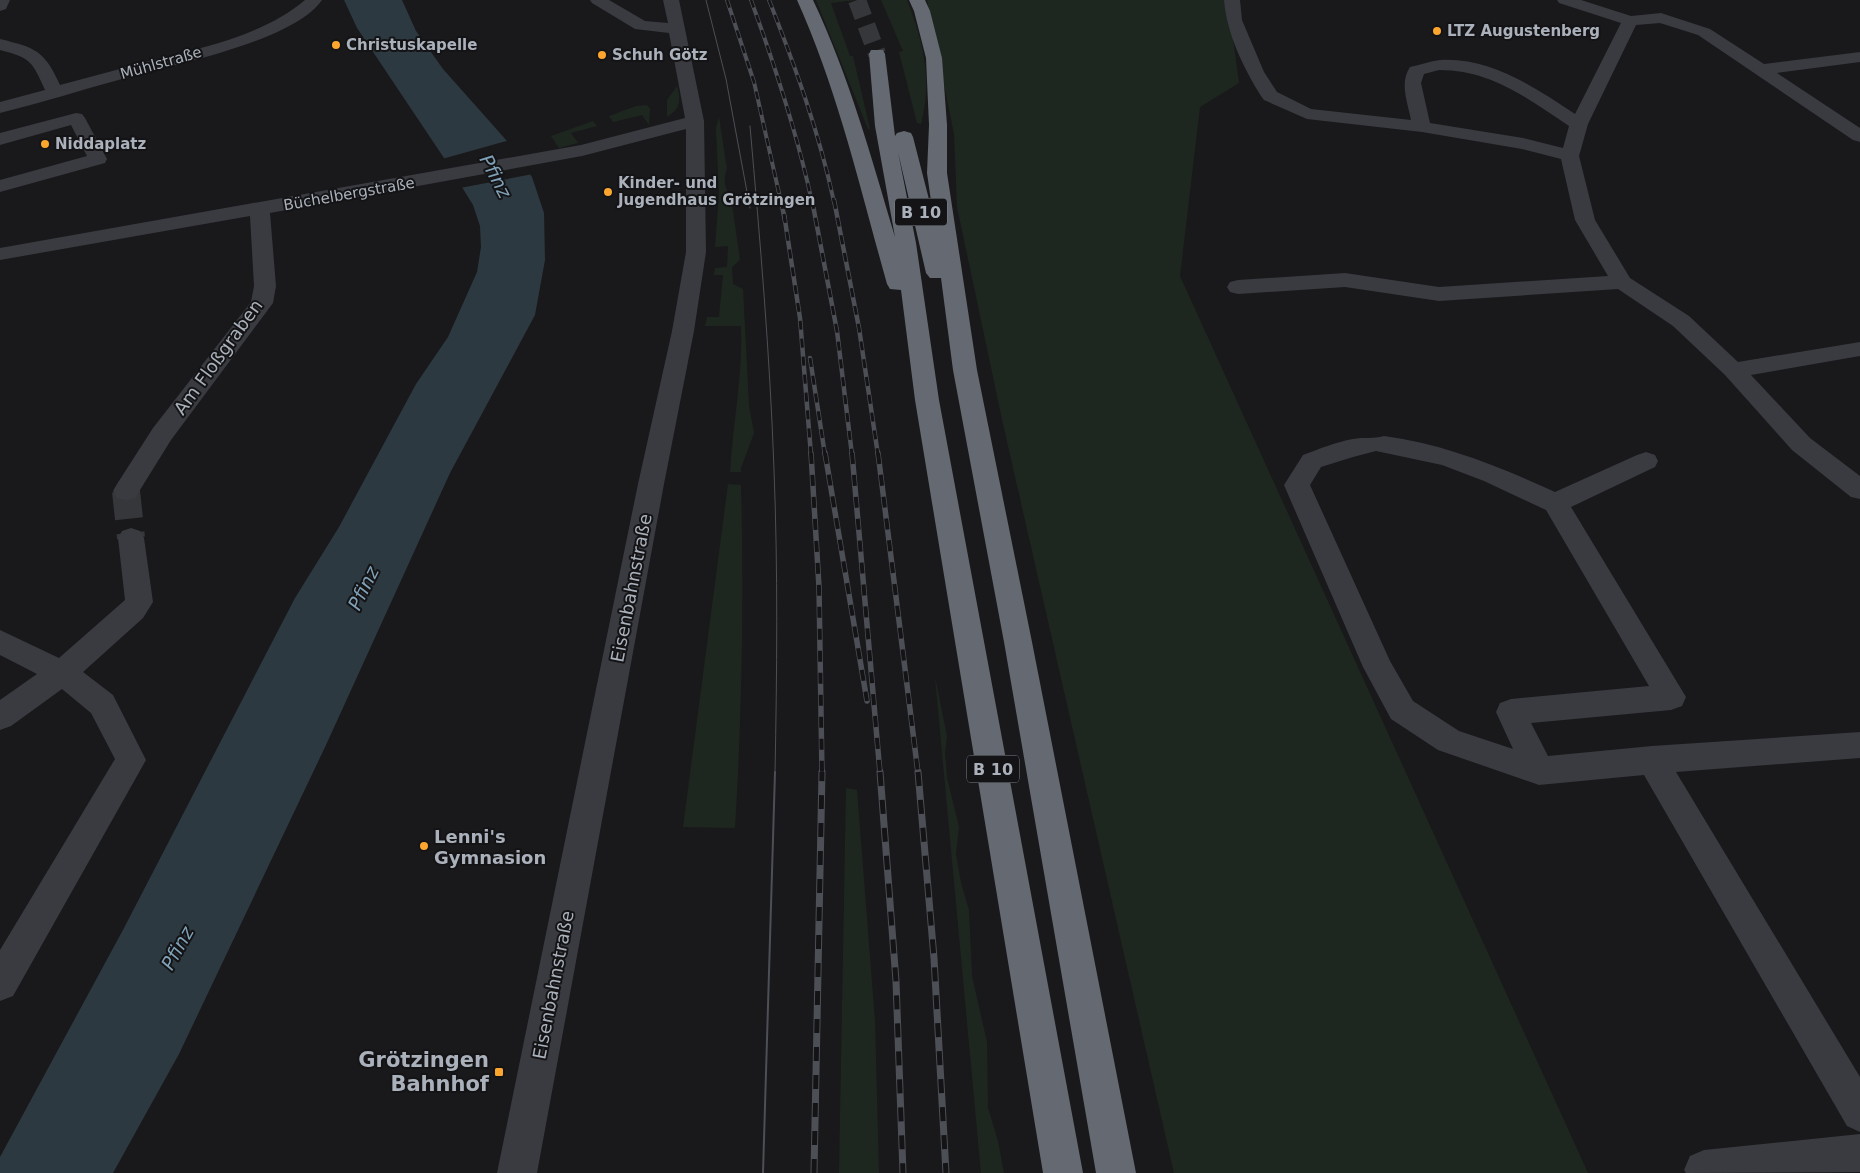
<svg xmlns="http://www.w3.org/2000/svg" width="1860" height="1173" font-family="'DejaVu Sans',sans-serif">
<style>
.green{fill:#1e271f}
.water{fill:#2d3940}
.pier{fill:#19191b}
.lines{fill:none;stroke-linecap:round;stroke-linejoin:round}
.minor-tunnel{stroke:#36373b;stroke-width:28;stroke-dasharray:28 14;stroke-linecap:butt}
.highway-tunnel{stroke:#36373b;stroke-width:18;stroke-dasharray:18 9;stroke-linecap:butt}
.minor{fill:#393b40;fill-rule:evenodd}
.highway{fill:#656972;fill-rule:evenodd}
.tram-far1{stroke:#4c4f55;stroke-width:1}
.tram{stroke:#4c4f55;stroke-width:2}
.rail-far3-casing{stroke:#4c4f55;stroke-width:4}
.rail-far2-casing{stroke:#4c4f55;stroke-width:4.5}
.rail-far1-casing{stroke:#4c4f55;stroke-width:5.5}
.rail-casing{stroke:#4c4f55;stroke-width:7}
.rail-far3{stroke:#141416;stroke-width:2.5;stroke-dasharray:8;stroke-linecap:butt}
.rail-far2{stroke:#141416;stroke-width:3;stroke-dasharray:9;stroke-linecap:butt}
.rail-far1{stroke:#141416;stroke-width:4;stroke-dasharray:11;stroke-linecap:butt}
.rail{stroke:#141416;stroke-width:5;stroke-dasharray:14;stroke-linecap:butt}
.poi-dot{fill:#fca62f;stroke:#141416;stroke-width:2}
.labels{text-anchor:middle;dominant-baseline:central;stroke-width:4;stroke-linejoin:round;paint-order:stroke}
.far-poi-label{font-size:15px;font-weight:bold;fill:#aab1bb;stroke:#141416;text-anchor:start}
.far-street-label{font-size:15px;fill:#aab1bb;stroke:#141416}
.shield{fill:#141416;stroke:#7d828a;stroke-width:1}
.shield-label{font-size:16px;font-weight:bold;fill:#aab1bb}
.street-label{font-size:18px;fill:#aab1bb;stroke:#141416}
.poi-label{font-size:18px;font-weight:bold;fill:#aab1bb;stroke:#141416;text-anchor:start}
.water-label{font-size:19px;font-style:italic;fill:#80a2b8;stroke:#141416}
.near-poi-label{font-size:21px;font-weight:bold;fill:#aab1bb;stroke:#141416;text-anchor:end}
</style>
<rect width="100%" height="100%" fill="#19191b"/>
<!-- green -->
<g class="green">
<path d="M 816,0 L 856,0 L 831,3 L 850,56 L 853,56 L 870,129 L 868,129 Z"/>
<path d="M 881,0 L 907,0 C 923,41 933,80 921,124 L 917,123 L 899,52 L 903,51 Z"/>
<path d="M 927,0 L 1228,0 L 1239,83 L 1200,107 L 1180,276 L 1588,1173 L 1174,1173 L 1003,424 L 957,207 L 954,134 Z"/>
<path d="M 677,86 C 681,101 681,108 667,117 L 667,100 Z"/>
<path d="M 647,105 L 650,109 L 649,125 L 642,115 L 613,122 L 609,116 L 636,106 Z"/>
<path d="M 719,117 L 727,169 C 723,179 724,188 731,197 L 740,260 L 732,267 L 733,284 L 743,289 L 749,406 L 754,433 L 741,468 L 741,472 L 730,472 C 733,422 743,375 741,326 L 705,326 L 707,317 L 719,317 L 723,275 L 714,275 L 715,268 L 727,267 L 728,246 L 715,247 L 719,194 L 716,128 Z"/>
<path d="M 593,121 L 597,126 L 571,133 L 578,143 L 559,148 L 551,136 Z"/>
<path d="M 728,484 L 741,485 C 744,599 742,714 735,828 L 683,827 Z"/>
<path d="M 935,677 L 947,736 L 945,753 L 947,778 L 959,827 L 956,854 L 961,883 L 969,910 L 972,976 L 987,1042 L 988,1108 L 998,1141 L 1004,1173 L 981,1173 Z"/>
<path d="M 846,788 L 857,790 L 875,1021 L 879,1173 L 839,1173 Z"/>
</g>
<!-- water -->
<path class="water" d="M 344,0 L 402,0 L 416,31 L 443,69 L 507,141 L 532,177 L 544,213 L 545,260 L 535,315 L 450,473 L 326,745 L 179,1054 L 113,1173 L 0,1173 L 0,1157 L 124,928 L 295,598 L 339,527 L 416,384 L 448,337 L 477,272 L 481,247 L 480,226 L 473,205 L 444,158 L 357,28 Z"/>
<!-- pier -->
<path class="pier" d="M 510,140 L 533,174 L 460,188 L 442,159 Z"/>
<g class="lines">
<!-- minor-tunnel -->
<path class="minor-tunnel" d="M 126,491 L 131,538"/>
<!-- highway-tunnel -->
<path class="highway-tunnel" d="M 857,0 L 877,54"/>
<!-- minor -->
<g class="minor">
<path d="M 0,0 L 10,0 L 6,9 L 0,11 Z"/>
<path d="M 305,0 L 322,0 C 293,42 171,65 122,79 C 81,90 41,103 0,113 L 0,102 L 45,90 C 32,61 31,58 0,50 L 0,39 C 36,48 44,50 60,85 C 90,77 120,69 149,61 C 202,48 262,36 305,0 Z"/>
<path d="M 590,0 L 609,0 L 645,21 L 668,23 L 663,0 L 679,0 L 704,121 L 706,252 L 694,331 L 664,484 L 537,1173 L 497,1173 L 638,484 L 672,331 L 686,252 L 686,129 L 582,156 L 270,213 L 276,286 L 273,303 L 171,440 L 135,498 L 126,500 L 117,498 L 113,491 L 117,484 L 153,428 L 251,302 L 254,286 L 250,216 L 0,260 L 0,248 L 581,145 L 685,118 L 669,33 L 635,29 L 592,3 Z"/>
<path d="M 1224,0 L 1240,0 L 1242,20 L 1264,72 L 1277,92 L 1311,109 L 1411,120 C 1408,103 1399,83 1410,67 C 1420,65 1430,61 1440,60 C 1491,57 1534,87 1575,114 L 1621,23 L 1559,3 L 1557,0 L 1581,0 L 1631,16 L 1661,13 L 1667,15 L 1710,29 L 1764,64 L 1860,52 L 1860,62 L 1777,73 L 1860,128 L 1860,142 L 1853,140 L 1698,35 L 1660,23 L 1636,25 L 1588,124 L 1579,156 L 1595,220 L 1630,278 L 1689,316 L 1738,362 L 1860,342 L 1860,356 L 1751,375 L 1810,438 L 1860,476 L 1860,499 L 1851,497 L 1792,450 L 1725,375 L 1673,326 L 1618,289 L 1439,301 L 1345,287 L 1238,294 L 1230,292 L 1227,287 L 1230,282 L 1238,280 L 1345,273 L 1439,287 L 1608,276 L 1575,220 L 1561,159 L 1522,149 L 1422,132 L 1307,119 L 1264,100 L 1261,96 C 1243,67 1227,34 1224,0 ZM 1439,70 C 1491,70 1527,98 1569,126 L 1563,148 L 1523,138 L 1430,123 L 1421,83 L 1424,74 Z"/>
<path d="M 76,113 L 82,114 L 85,118 L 107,159 L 105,163 L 0,192 L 0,180 L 87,156 L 71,125 L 0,145 L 0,133 Z"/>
<path d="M 1384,436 C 1445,444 1500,467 1555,492 L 1637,455 L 1646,452 L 1655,455 L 1658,461 L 1655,467 L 1571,507 L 1686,697 L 1682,706 L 1671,710 L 1531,723 L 1548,756 L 1652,746 L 1860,732 L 1860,758 L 1676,772 L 1860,1077 L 1860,1132 L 1847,1126 L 1644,775 L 1539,785 L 1438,750 L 1391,719 L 1363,667 L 1284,485 L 1303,455 C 1319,449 1336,442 1353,439 C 1364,437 1373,439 1384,436 ZM 1376,451 L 1442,465 L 1484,481 L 1546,510 L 1649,686 L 1511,699 L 1500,703 L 1496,712 L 1513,749 L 1459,731 L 1413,701 L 1390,661 L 1310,485 L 1321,467 L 1353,457 Z"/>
<path d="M 131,528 L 140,531 L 144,538 L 153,602 L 143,618 L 83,672 L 113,695 L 146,760 L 13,996 L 0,1001 L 0,950 L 115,759 L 91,713 L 62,689 L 11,726 L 0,730 L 0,700 L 37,674 L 0,655 L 0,630 L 59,658 L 125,600 L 118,538 L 122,531 Z"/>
<path d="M 1860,1134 L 1860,1172 L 1686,1173 L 1684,1170 L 1690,1156 L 1704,1150 Z"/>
</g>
<!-- highway -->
<path class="highway" d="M 797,0 L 813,0 C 849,76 871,156 895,237 L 875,126 L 869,54 L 871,50 L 883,50 L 885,54 L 895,136 L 897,133 L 904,131 L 911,133 L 913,137 L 933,215 L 927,173 L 929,125 L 926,58 L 914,11 L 909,0 L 925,0 L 930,11 L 942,58 L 947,125 L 947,173 L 977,370 L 1032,642 L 1136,1173 L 1096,1173 L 1004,642 L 953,370 L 941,278 L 930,278 L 926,273 L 898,152 L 916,243 L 939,400 L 1083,1173 L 1043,1173 L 915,400 L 901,290 L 890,289 L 887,284 C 860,188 838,91 797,0 Z"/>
<!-- tram-far1 -->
<g class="tram-far1">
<path d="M 706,0 L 726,79 L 750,208"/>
<path d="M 750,126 C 760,240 770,355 774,470 C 778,571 777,672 775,773"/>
</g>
<!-- tram -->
<path class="tram" d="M 763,1173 L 775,772"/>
<!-- rail-far3 casing -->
<g class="rail-far3-casing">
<g id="rail-far3">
<path d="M 727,0 L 754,82 L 781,202"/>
<path d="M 751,0 C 775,66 797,133 812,202"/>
<path d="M 769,0 C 795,66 819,132 834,202"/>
</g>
</g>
<!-- rail-far2 casing -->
<g class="rail-far2-casing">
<g id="rail-far2">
<path d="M 781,200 L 785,221"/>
<path d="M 812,200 L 837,331 L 852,455"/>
<path d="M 834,200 L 859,328 L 878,455"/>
<path d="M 784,214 L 800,318 L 811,455"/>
<path d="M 810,358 L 825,455"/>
</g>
</g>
<!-- rail-far1 casing -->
<g class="rail-far1-casing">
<g id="rail-far1">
<path d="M 811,453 L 819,587 L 822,773"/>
<path d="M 825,453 L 867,701"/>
<path d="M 852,453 L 880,773"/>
<path d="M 878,453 L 918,773"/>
</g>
</g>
<!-- rail casing -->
<g class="rail-casing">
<g id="rail">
<path d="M 880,772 L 896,981 L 903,1173"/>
<path d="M 918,772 L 934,958 L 946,1173"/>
<path d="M 814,1173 L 822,772"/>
</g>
</g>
<!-- rail-far3 -->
<use href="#rail-far3" class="rail-far3"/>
<!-- rail-far2 -->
<use href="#rail-far2" class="rail-far2"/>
<!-- rail-far1 -->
<use href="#rail-far1" class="rail-far1"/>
<!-- rail -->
<use href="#rail" class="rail"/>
</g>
<!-- markers -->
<g class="poi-dot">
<circle cx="1437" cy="31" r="5"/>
<circle cx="336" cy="45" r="5"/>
<circle cx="602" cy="55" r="5"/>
<circle cx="45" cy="144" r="5"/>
<circle cx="608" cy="192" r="5"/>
<circle cx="424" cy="846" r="5"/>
<rect x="494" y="1067" width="10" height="10" rx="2.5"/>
</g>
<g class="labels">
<!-- far-poi labels -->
<g class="far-poi-label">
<text x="1447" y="31">LTZ Augustenberg</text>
<text x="346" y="45">Christuskapelle</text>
<text x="612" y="55">Schuh Götz</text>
<text x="55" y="144">Niddaplatz</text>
<text x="618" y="183">Kinder- und<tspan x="618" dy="17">Jugendhaus Grötzingen</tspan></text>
</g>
<!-- far-street labels -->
<g class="far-street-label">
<text transform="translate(161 63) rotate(-16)">Mühlstraße</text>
<text transform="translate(349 194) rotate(-10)">Büchelbergstraße</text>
</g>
<!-- shield labels -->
<g class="shield">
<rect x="895" y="198.5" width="52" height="27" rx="4"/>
<rect x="967" y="755.5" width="52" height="27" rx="4"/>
</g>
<g class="shield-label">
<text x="921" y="212">B 10</text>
<text x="993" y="769">B 10</text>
</g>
<!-- street labels -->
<g class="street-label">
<text transform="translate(218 357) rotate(-54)">Am Floßgraben</text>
<text transform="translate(631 588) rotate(-79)">Eisenbahnstraße</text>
<text transform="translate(553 985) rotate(-79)">Eisenbahnstraße</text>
</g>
<!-- poi labels -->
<g class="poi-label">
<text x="434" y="836">Lenni's<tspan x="434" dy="21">Gymnasion</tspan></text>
</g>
<!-- water labels -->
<g class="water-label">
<text transform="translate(496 176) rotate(62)">Pfinz</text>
<text transform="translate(363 588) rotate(-64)">Pfinz</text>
<text transform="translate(177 948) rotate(-61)">Pfinz</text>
</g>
<!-- near-poi labels -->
<g class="near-poi-label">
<text x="489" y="1060">Grötzingen<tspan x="489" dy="24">Bahnhof</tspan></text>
</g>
</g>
</svg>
